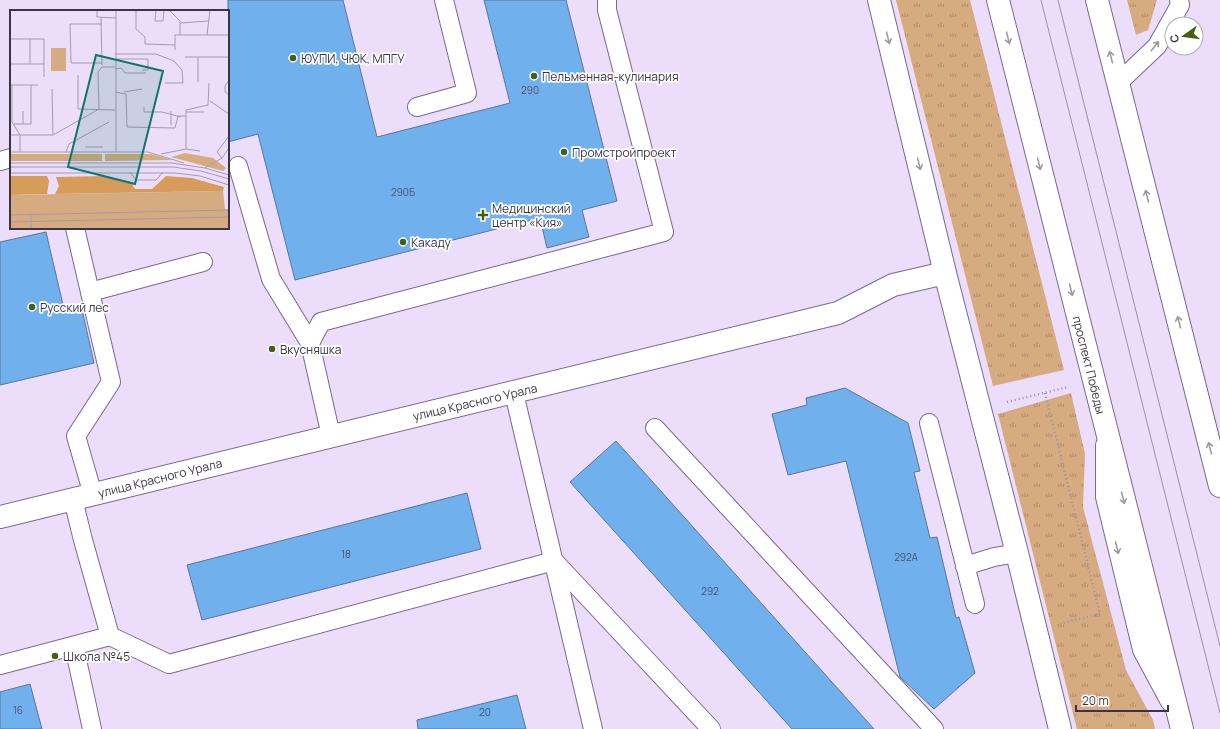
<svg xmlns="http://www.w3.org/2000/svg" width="1220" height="729" font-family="Manrope,sans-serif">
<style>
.grass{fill:url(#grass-tufts)}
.building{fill:#70b1ed;stroke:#5b7690}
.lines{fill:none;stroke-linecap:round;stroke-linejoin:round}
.service-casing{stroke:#7a6a89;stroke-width:20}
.minor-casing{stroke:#7a6a89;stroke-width:24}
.primary-casing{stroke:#7a6a89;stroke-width:24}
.path{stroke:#9d92a8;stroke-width:2.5;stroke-dasharray:1 3;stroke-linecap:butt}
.service{stroke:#fff;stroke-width:18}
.minor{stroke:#fff;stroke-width:22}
.primary{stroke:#fff;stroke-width:22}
.tram{stroke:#9b90a6;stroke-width:1}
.oneway{stroke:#9d9aa0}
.poi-dot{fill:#456011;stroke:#fff;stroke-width:1.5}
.labels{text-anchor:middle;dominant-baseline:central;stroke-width:3.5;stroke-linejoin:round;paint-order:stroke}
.number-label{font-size:10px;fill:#48536d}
.poi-label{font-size:12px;fill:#3b3442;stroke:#fff;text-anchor:start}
.street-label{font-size:12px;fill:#3b3442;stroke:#fff}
.inset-road{fill:none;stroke:#a59ab0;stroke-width:1}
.view{fill:#0f766e;fill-opacity:0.15;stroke:#0f766e;stroke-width:2}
.inset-edge{fill:none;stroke:#3b3442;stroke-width:2}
</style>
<defs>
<pattern id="grass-tufts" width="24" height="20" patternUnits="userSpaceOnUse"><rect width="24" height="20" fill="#d5ab7f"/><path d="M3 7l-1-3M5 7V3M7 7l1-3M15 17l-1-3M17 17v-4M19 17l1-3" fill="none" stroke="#ae8c6a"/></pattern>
</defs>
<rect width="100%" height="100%" fill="#ecdefa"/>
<!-- grass -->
<g class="grass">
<path d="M 896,0 L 970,0 L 1064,370 L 993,386 Z"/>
<path d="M 1127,0 L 1157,0 L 1148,30 L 1136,35 Z"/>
<path d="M 1071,393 L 1085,454 L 1083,507 L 1126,670 L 1153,720 L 1155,729 L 1077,729 L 998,414 Z"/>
</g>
<!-- building -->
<g class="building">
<path d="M 228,0 L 343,0 L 377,137 L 510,103 L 484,0 L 566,0 L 617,201 L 582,210 L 589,237 L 547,248 L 540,218 L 295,280 L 258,134 L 228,142 Z"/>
<path d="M 46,232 L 64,309 L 81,305 L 94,363 L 0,385 L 0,242 Z"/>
<path d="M 845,388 L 908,423 L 920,471 L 914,472 L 930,538 L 937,537 L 956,618 L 959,617 L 975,673 L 934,709 L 900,677 L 846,461 L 788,475 L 772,414 L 807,405 L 806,398 Z"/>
<path d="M 616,441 L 874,729 L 792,729 L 740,671 L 570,482 Z"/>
<path d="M 467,493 L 481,549 L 202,620 L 187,565 Z"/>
<path d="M 30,684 L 42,729 L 0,729 L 0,692 Z"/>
<path d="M 517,695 L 526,729 L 418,729 L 417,720 Z"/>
</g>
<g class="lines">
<!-- service casing -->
<g class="service-casing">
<g id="service">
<path d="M 1118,83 L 1157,46 L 1180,5 L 1179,0"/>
<path d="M 417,107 L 467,93 L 444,0"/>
<path d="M 0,161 L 11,158"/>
<path d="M 238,166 L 271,279 L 310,343"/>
<path d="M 75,228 L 111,382 L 76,436 L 93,495"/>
<path d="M 90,292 L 203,262"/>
<path d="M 514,393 L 593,729"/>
<path d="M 929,423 L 975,604"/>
<path d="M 655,428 L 934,729"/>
<path d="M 331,436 L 310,343 L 321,322 L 664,232 L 607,10 L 607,0"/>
<path d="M 1105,445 L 1105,497 L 1142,650 L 1170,702"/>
<path d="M 73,499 L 83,540 L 110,636 L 169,664 L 554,561 L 711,729"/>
<path d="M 965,566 L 994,557 L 1017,553"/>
<path d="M 74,646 L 92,729"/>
<path d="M 0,665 L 110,636"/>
</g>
</g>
<!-- minor casing -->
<g class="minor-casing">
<g id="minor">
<path d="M 879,0 L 945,273 L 1017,553 L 1060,729"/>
<path d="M 0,517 L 838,313 L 893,285 L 945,273"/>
</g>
</g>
<!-- primary casing -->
<g class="primary-casing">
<g id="primary">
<path d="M 998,0 L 1182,729"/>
<path d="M 1097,0 L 1220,486"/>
</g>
</g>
<!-- path -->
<g class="path">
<path d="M 1045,393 L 1100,614 L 1062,623"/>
<path d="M 1007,402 L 1068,387"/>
</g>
<!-- service -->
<use href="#service" class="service"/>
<!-- minor -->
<use href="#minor" class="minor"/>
<!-- primary -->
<use href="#primary" class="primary"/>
<!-- tram -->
<g class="tram">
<path d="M 1041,0 L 1220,713"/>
<path d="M 1058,0 L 1220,646"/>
</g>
</g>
<!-- one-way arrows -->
<defs><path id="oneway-shaft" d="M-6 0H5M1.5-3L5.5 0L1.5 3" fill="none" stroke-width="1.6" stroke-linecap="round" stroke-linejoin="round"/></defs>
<g class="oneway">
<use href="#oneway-shaft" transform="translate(888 38) rotate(76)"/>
<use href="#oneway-shaft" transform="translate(1008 38) rotate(76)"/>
<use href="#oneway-shaft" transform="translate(1155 46) rotate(-51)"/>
<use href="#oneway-shaft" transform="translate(1111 57) rotate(-104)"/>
<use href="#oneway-shaft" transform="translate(919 164) rotate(76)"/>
<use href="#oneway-shaft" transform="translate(1039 164) rotate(76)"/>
<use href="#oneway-shaft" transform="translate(1147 196) rotate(-104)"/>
<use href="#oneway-shaft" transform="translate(1071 290) rotate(76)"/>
<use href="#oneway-shaft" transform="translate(1179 322) rotate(-104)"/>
<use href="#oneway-shaft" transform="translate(1210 448) rotate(-104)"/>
<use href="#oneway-shaft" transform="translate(1123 498) rotate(76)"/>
<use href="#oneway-shaft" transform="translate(1117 548) rotate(77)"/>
</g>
<!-- markers -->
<g class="poi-dot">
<circle cx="293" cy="58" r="4"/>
<circle cx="534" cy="76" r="4"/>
<circle cx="564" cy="152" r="4"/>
<path d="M481 209h4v4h4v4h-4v4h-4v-4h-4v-4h4z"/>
<circle cx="403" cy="242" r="4"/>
<circle cx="32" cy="307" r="4"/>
<circle cx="272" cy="349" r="4"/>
<circle cx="55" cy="656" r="4"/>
</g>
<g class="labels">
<!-- number labels -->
<g class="number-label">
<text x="530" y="90">290</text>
<text x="403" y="192">290Б</text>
<text x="346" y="554">18</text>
<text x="906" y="557">292А</text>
<text x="710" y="591">292</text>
<text x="18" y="710">16</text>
<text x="485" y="712">20</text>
</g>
<!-- poi labels -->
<g class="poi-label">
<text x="301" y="58">ЮУПИ, ЧЮК, МПГУ</text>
<text x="542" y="76">Пельменная-кулинария</text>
<text x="572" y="152">Промстройпроект</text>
<text x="492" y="208">Медицинский<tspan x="492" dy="14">центр «Кия»</tspan></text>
<text x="411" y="242">Какаду</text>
<text x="40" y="307">Русский лес</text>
<text x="280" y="349">Вкусняшка</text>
<text x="63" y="656">Школа №45</text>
</g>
<!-- street labels -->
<g class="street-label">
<text transform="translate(1089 365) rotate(76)">проспект Победы</text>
<text transform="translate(475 402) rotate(-13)">улица Красного Урала</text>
<text transform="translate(160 478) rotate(-14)">улица Красного Урала</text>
</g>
</g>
<!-- overview -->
<g transform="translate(10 10)">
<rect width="219" height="219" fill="#ecdefa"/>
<path d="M 175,143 L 203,148 L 216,158 L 213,161 L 161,147 ZM 0,144 L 92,144 L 92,151 L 0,151 ZM 95,144 L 141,144 L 162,150 L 95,151 Z" fill="#d5ab7f"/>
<path d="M 0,166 L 37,166 L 39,171 L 37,184 L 0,185 ZM 96,166 L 121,172 L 125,179 L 142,179 L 156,166 L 182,168 L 214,177 L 213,181 L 45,184 L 49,176 L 46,167 Z" fill="#d89c5a"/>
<path d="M 213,181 L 215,199 L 219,199 L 219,219 L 0,219 L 0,185 Z" fill="#d5ab7f"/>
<path d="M 41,38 L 56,38 L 56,61 L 41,61 Z" fill="#d5ab7f"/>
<path class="inset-road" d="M 87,0 L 87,7 L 106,8M 106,0 L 106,142M 126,0 L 126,19 L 135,27 L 135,34 L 165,35M 146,0 L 145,11 L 153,11 L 154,0M 159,0 L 170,11 L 170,25M 91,8 L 92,55M 170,13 L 199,11M 92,14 L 60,14 L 61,53 L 92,53M 197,25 L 200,0M 0,29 L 34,29 L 34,54 L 0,54M 20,29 L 20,54M 165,40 L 165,25 L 219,25M 105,44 L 146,44 L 164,51 L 172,60 L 173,73 L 155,73M 175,47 L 219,47M 188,47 L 188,72M 105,49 L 138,49 L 138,60 L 132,60M 34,54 L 34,67M 105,59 L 111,58 L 115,63 L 136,63M 68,65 L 68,99 L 105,100M 219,70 L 215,76 L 215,82 L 219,85M 0,75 L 28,75M 2,75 L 2,112 L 10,125 L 10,142M 42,79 L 43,125M 105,82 L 116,84 L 117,117 L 165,118 L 168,106 L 176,106M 114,82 L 132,79M 200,91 L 219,104M 134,97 L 134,102 L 152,102 L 171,107M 161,101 L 161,115M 176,102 L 194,102M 4,114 L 21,114 L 21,75M 13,114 L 13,101M 0,125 L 43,125 L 89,99 L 88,62 L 92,57 L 105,57M 75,137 L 93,137M 176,139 L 190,141M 0,142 L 138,142 L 174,153M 56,142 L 59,134 L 99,112M 151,144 L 176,139 L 176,100 L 198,95 L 199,73M 212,148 L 207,142 L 219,126M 0,153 L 162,153 L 195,158 L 219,165M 0,157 L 163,157 L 191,161 L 219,169M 195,158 L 212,148 L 219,138M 120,162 L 126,170 L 146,170 L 153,162M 0,163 L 165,163 L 190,166 L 219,175M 0,205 L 219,200M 21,205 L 21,219M 0,212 L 219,207"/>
<path class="view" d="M 86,45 L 153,61 L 125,174 L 58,157 Z"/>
<rect width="219" height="219" class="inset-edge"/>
</g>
<!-- north arrow -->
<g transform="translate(1184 36) rotate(256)"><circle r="19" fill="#ffffff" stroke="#b1aeb3"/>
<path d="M0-3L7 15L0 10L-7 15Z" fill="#456011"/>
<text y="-6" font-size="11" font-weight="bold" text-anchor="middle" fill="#3b3442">С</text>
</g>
<!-- scale -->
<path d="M1076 705v6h92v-6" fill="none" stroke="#3b3442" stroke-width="2"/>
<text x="1082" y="705" font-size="12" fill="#3b3442" stroke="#ffffff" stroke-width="3" paint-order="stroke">20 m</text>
</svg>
